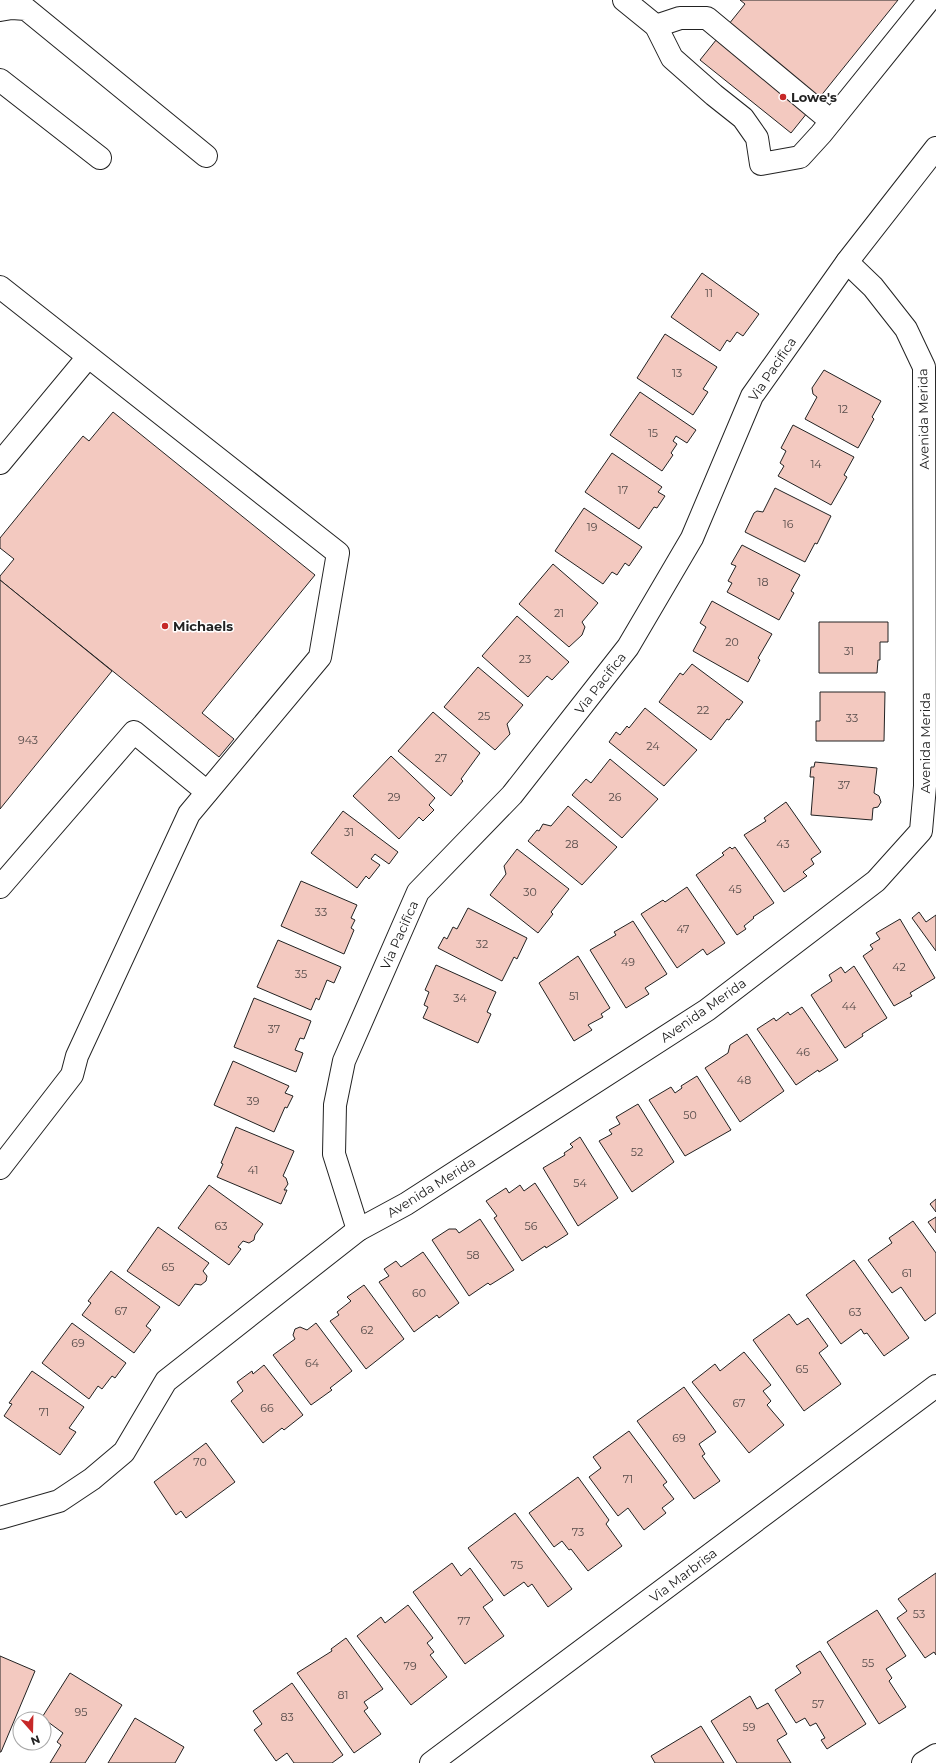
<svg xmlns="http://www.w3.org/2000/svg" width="936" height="1763" font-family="Montserrat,sans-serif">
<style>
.building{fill:#f3c9c0;stroke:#222}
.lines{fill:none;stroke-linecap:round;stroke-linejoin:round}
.minor-casing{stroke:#222;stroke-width:24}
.minor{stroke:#fff;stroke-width:22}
.poi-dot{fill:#c62828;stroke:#fff;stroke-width:1.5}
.labels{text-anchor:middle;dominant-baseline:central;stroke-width:3;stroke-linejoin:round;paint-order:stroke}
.number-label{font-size:11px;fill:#564c4a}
.poi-label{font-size:13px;font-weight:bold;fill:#222;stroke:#fff;text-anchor:start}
.street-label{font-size:13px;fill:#222;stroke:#fff}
</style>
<rect width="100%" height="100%" fill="#fff"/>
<!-- building -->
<g class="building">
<path d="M 740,0 L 898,0 L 791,133 L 700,60 L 745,4 Z"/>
<path d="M 702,273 L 759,314 L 743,336 L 737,332 L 730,342 L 727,340 L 720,351 L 671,317 Z"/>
<path d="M 665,334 L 717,367 L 703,389 L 708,392 L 693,415 L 637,378 Z"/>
<path d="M 824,370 L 881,401 L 872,417 L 874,419 L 858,448 L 805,419 L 817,397 L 813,394 L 812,388 Z"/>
<path d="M 640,392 L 696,430 L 687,443 L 676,436 L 673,441 L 677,444 L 671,453 L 673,455 L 662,471 L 610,435 Z"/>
<path d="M 113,412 L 315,575 L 202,713 L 234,739 L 219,757 L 0,580 L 0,576 L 14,559 L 0,548 L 0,538 L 83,436 L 89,441 Z"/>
<path d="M 793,425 L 854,457 L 844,475 L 847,477 L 831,505 L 778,476 L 784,466 L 780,463 L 786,451 L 781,448 Z"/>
<path d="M 612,453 L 662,487 L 658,492 L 665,496 L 657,508 L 654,507 L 639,529 L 585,492 Z"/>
<path d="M 775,488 L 831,516 L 817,544 L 815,543 L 805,562 L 745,532 L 754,513 L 757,511 L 763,512 Z"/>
<path d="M 584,508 L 642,547 L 629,566 L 625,563 L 617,575 L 612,572 L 603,584 L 555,551 Z"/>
<path d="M 742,545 L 800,575 L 791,591 L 794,593 L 779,620 L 727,592 L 732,583 L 728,581 L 736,566 L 731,564 Z"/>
<path d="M 553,564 L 598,603 L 582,622 L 585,627 L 582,635 L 569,647 L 519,604 Z"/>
<path d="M 0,580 L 112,671 L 0,809 Z"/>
<path d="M 712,601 L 772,634 L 758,658 L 760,660 L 748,682 L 693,651 L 706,627 L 700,623 Z"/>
<path d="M 517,616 L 569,662 L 552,680 L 547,676 L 528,697 L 482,656 Z"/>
<path d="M 819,622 L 888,622 L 888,642 L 880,642 L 880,660 L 878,660 L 877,673 L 819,673 Z"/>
<path d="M 692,664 L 743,702 L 729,720 L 727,719 L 711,740 L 659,702 L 680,673 L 683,675 Z"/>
<path d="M 478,667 L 523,705 L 507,724 L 510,734 L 495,750 L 444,707 Z"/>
<path d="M 820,692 L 885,692 L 884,741 L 816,741 L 816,721 L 820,721 Z"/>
<path d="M 645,708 L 697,750 L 664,786 L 609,742 L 616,732 L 620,735 L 627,726 L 629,728 Z"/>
<path d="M 433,712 L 480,753 L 461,779 L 463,781 L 451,796 L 398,751 Z"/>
<path d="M 391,756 L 435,798 L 429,805 L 434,810 L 423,821 L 419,817 L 399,839 L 353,796 Z"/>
<path d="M 610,759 L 658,799 L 622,838 L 572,795 L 586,779 L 591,783 Z"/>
<path d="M 815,762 L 877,768 L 874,793 L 879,796 L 881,802 L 878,807 L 873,808 L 872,820 L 811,815 L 814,777 L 810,777 L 811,767 L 814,767 Z"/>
<path d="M 786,802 L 821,852 L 811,859 L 814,864 L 803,872 L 807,876 L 784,892 L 744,835 L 766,821 L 764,818 Z"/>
<path d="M 568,806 L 617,847 L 582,885 L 528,841 L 537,830 L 539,831 L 543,824 L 551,826 Z"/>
<path d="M 343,811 L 398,852 L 389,864 L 375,854 L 371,859 L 380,865 L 369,879 L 366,876 L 357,888 L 311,853 Z"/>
<path d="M 730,847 L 732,849 L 735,847 L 774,903 L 753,917 L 754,918 L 744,926 L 746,929 L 737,935 L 696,875 L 724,855 L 722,853 Z"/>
<path d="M 517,849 L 569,889 L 551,912 L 553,914 L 538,933 L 490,895 L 506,874 L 504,866 Z"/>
<path d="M 301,881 L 357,905 L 351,918 L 355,920 L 351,928 L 354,930 L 344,954 L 281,926 Z"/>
<path d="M 687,887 L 725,943 L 707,955 L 703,949 L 677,968 L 641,914 L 663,900 L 665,902 Z"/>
<path d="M 468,908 L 527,938 L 517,959 L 514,957 L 502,981 L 438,948 L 444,937 L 447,939 L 453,927 L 457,929 Z"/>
<path d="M 919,912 L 926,922 L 936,915 L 936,951 L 912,918 Z"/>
<path d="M 900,919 L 935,978 L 910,993 L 912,996 L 894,1006 L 863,956 L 873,949 L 870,945 L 880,939 L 876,933 Z"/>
<path d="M 633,921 L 667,974 L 645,988 L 649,994 L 626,1008 L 590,950 L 616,935 L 614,932 Z"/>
<path d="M 278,940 L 341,967 L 334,983 L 327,980 L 319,1000 L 316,998 L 311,1010 L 257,987 Z"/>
<path d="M 578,956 L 610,1008 L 601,1014 L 603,1017 L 588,1025 L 592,1030 L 574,1041 L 539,983 Z"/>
<path d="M 436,965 L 496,992 L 487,1012 L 491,1014 L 478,1043 L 423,1018 L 428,1007 L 424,1005 L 429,992 L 425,990 Z"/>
<path d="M 854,966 L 887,1018 L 862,1034 L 863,1036 L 845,1048 L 811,995 L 832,981 L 829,975 L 841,967 L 845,973 Z"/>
<path d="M 254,998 L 311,1021 L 304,1039 L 300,1038 L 295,1050 L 303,1053 L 296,1072 L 234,1047 Z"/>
<path d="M 802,1007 L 838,1060 L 819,1072 L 818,1070 L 796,1085 L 757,1029 L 774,1018 L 776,1021 L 788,1012 L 790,1015 Z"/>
<path d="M 747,1034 L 784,1091 L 740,1122 L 705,1068 L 728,1053 L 730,1045 Z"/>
<path d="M 233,1061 L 289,1086 L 285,1093 L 293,1096 L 287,1108 L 285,1107 L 274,1132 L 214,1105 Z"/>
<path d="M 697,1076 L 731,1130 L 685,1156 L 649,1100 L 671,1087 L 675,1093 L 682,1088 L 681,1086 Z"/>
<path d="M 638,1104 L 674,1162 L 632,1192 L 599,1141 L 612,1134 L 609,1130 L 620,1124 L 616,1117 Z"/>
<path d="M 236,1127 L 294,1151 L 283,1176 L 286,1178 L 288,1184 L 284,1190 L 287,1190 L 281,1204 L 217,1177 L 223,1164 L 221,1163 Z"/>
<path d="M 580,1137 L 618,1198 L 578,1226 L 543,1168 L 565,1155 L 564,1153 L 573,1147 L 570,1144 Z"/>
<path d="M 535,1183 L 568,1234 L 546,1248 L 545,1246 L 522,1261 L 494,1218 L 497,1216 L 486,1201 L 506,1188 L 509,1193 L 520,1185 L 524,1191 Z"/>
<path d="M 209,1185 L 263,1224 L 255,1235 L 254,1240 L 249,1243 L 243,1241 L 238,1247 L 241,1249 L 229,1265 L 178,1228 Z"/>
<path d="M 936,1199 L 936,1212 L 930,1204 Z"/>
<path d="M 936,1217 L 936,1233 L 928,1222 Z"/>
<path d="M 480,1219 L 514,1270 L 490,1285 L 488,1283 L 469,1296 L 432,1240 L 449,1229 L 456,1229 L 459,1233 Z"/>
<path d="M 913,1221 L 936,1253 L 936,1313 L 925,1321 L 901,1287 L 892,1293 L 868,1260 L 892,1243 L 889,1238 Z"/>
<path d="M 158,1227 L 209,1263 L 203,1271 L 207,1276 L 206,1281 L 201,1285 L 195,1284 L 179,1306 L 127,1271 Z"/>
<path d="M 423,1252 L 459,1303 L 439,1318 L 437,1315 L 414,1332 L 379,1282 L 389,1276 L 384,1269 L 396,1261 L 401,1267 Z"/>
<path d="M 854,1260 L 909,1338 L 884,1356 L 867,1333 L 864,1334 L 861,1329 L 841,1344 L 806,1295 Z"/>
<path d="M 111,1271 L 160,1307 L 146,1326 L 151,1330 L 134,1353 L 82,1315 L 91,1303 L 88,1301 Z"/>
<path d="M 364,1285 L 404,1339 L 366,1369 L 330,1321 L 339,1315 L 337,1312 L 351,1301 L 347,1297 Z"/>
<path d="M 789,1314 L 797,1325 L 808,1318 L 828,1346 L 819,1353 L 841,1384 L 804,1411 L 753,1340 Z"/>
<path d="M 72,1323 L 126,1363 L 115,1378 L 112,1376 L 102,1389 L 98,1386 L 89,1399 L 42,1363 Z"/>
<path d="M 316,1323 L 352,1371 L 330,1388 L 332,1390 L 311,1405 L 273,1355 L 295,1339 L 293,1335 L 295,1329 L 300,1327 L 307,1330 Z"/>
<path d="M 744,1352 L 771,1385 L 763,1391 L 771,1401 L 767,1405 L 784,1425 L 749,1453 L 692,1382 L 715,1364 L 720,1371 Z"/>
<path d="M 264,1365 L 303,1415 L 284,1430 L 282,1428 L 263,1443 L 231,1401 L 243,1391 L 237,1382 L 252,1371 L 253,1374 Z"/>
<path d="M 32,1371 L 84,1407 L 69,1428 L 76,1432 L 60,1455 L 4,1416 L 12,1404 L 9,1403 Z"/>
<path d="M 684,1387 L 716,1432 L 699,1444 L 705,1454 L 702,1456 L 720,1481 L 694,1499 L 637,1421 Z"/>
<path d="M 629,1431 L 667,1482 L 663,1485 L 674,1499 L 662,1508 L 666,1513 L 644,1530 L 628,1508 L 618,1516 L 589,1477 L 601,1468 L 593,1457 Z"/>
<path d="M 206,1443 L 235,1482 L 186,1518 L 181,1511 L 176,1515 L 154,1482 Z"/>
<path d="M 578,1477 L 609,1520 L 606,1524 L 622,1546 L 588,1571 L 571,1549 L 569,1550 L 562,1541 L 554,1547 L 529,1513 Z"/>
<path d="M 515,1513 L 572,1589 L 548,1607 L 532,1584 L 528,1587 L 524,1582 L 504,1596 L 468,1548 Z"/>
<path d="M 452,1563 L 461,1576 L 470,1568 L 493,1600 L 483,1607 L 504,1636 L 465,1664 L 413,1592 Z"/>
<path d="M 936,1573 L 936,1655 L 934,1652 L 925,1658 L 897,1618 L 907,1611 L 898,1599 Z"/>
<path d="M 408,1605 L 433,1638 L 427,1643 L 434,1652 L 430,1655 L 447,1677 L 411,1705 L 357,1636 L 381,1617 L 385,1623 Z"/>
<path d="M 877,1610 L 906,1656 L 886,1669 L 892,1678 L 889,1681 L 906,1707 L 879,1724 L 827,1642 Z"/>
<path d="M 346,1638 L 383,1689 L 364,1702 L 368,1708 L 364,1711 L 381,1734 L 354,1753 L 297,1673 L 332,1651 L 331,1649 Z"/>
<path d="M 820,1651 L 866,1724 L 827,1749 L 821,1740 L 825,1738 L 816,1723 L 810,1726 L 805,1718 L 796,1723 L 775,1690 L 801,1673 L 796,1666 Z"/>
<path d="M 0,1656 L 35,1671 L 1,1752 L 0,1752 Z"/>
<path d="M 70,1673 L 122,1705 L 85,1763 L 50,1763 L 61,1745 L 57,1742 L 63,1733 L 44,1719 L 41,1719 Z"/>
<path d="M 292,1683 L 343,1755 L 332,1763 L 294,1763 L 287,1753 L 276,1761 L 254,1730 L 262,1724 L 253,1711 Z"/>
<path d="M 750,1696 L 757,1709 L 768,1703 L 787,1734 L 777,1740 L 791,1763 L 737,1763 L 711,1721 Z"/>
<path d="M 135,1718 L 184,1747 L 175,1763 L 108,1763 Z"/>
<path d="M 701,1726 L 724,1763 L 655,1763 L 651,1756 Z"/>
</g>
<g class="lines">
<!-- minor casing -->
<g class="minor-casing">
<g id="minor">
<path d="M 624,0 L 656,26 L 672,58 L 714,95 L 743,118 L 757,138 L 761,164 L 800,157 L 821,134 L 929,0"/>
<path d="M 0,10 L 12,8 L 26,9 L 206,156"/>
<path d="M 656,26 L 680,18 L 707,18 L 831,121"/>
<path d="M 0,80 L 100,158"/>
<path d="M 0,287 L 338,553 L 320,657 L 189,814 L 77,1056 L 72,1075 L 0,1168"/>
<path d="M 0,463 L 88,357"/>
<path d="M 0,887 L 134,732 L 207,792"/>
<path d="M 358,1230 L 334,1154 L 335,1105 L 344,1061 L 418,892 L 512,795 L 628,647 L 692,538 L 752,396 L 847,262 L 936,148"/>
<path d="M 0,1518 L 59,1501 L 92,1479 L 124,1452 L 166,1381 L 358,1230 L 406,1204 L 707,1010 L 876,881 L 921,831 L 925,786 L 924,367 L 906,329 L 873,287 L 847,262"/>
<path d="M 431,1763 L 936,1386"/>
<path d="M 923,1763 L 936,1755"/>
</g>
</g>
<!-- minor -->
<use href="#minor" class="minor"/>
</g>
<!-- markers -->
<g class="poi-dot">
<circle cx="783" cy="97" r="4"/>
<circle cx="165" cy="626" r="4"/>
</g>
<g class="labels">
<!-- number labels -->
<g class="number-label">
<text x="709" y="293">11</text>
<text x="677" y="373">13</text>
<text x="843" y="409">12</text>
<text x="653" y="433">15</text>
<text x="816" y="464">14</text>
<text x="623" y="490">17</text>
<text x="788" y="524">16</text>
<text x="592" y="527">19</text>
<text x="763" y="582">18</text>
<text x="559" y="613">21</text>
<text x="732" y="642">20</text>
<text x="849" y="651">31</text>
<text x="525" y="659">23</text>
<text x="703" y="710">22</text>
<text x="484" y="716">25</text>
<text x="852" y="718">33</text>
<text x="28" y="740">943</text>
<text x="653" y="746">24</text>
<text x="441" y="758">27</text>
<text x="844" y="785">37</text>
<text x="394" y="797">29</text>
<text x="615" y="797">26</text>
<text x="349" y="832">31</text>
<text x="572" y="844">28</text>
<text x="783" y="844">43</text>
<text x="735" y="889">45</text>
<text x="530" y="892">30</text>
<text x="321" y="912">33</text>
<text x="683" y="929">47</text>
<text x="482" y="944">32</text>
<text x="628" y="962">49</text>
<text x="899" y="967">42</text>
<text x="301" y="974">35</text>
<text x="574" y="996">51</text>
<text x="460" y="998">34</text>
<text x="849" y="1006">44</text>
<text x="274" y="1029">37</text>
<text x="803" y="1052">46</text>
<text x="744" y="1080">48</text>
<text x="253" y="1101">39</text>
<text x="690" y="1115">50</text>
<text x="637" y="1152">52</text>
<text x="253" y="1170">41</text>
<text x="580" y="1183">54</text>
<text x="221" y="1226">63</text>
<text x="531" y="1226">56</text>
<text x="473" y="1255">58</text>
<text x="168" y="1267">65</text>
<text x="907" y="1273">61</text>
<text x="419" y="1293">60</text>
<text x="121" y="1311">67</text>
<text x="855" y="1312">63</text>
<text x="367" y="1330">62</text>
<text x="78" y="1343">69</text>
<text x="312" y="1363">64</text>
<text x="802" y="1369">65</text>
<text x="739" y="1403">67</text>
<text x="267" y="1408">66</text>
<text x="44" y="1412">71</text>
<text x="679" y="1438">69</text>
<text x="200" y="1462">70</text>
<text x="628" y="1479">71</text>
<text x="578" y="1532">73</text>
<text x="517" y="1565">75</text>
<text x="919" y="1614">53</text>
<text x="464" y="1621">77</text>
<text x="868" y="1663">55</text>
<text x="410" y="1666">79</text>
<text x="343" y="1695">81</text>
<text x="818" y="1704">57</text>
<text x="81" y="1712">95</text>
<text x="287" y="1717">83</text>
<text x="749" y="1727">59</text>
</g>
<!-- poi labels -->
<g class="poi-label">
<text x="791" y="97">Lowe's</text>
<text x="173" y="626">Michaels</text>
</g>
<!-- street labels -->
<g class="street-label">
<text transform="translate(772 369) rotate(-56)">Via Pacifica</text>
<text transform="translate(923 419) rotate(-91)">Avenida Merida</text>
<text transform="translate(600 683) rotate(-52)">Via Pacifica</text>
<text transform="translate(925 743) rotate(-90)">Avenida Merida</text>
<text transform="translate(399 935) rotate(-66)">Via Pacifica</text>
<text transform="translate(703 1010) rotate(-35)">Avenida Merida</text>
<text transform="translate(431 1187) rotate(-32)">Avenida Merida</text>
<text transform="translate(683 1575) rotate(-37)">Via Marbrisa</text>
</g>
</g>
<!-- north arrow -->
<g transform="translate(32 1731) rotate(160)"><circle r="19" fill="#ffffff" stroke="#a7a7a7"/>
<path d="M0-3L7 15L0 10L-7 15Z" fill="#c62828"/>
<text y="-6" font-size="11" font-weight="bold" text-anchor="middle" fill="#222222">N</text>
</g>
</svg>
